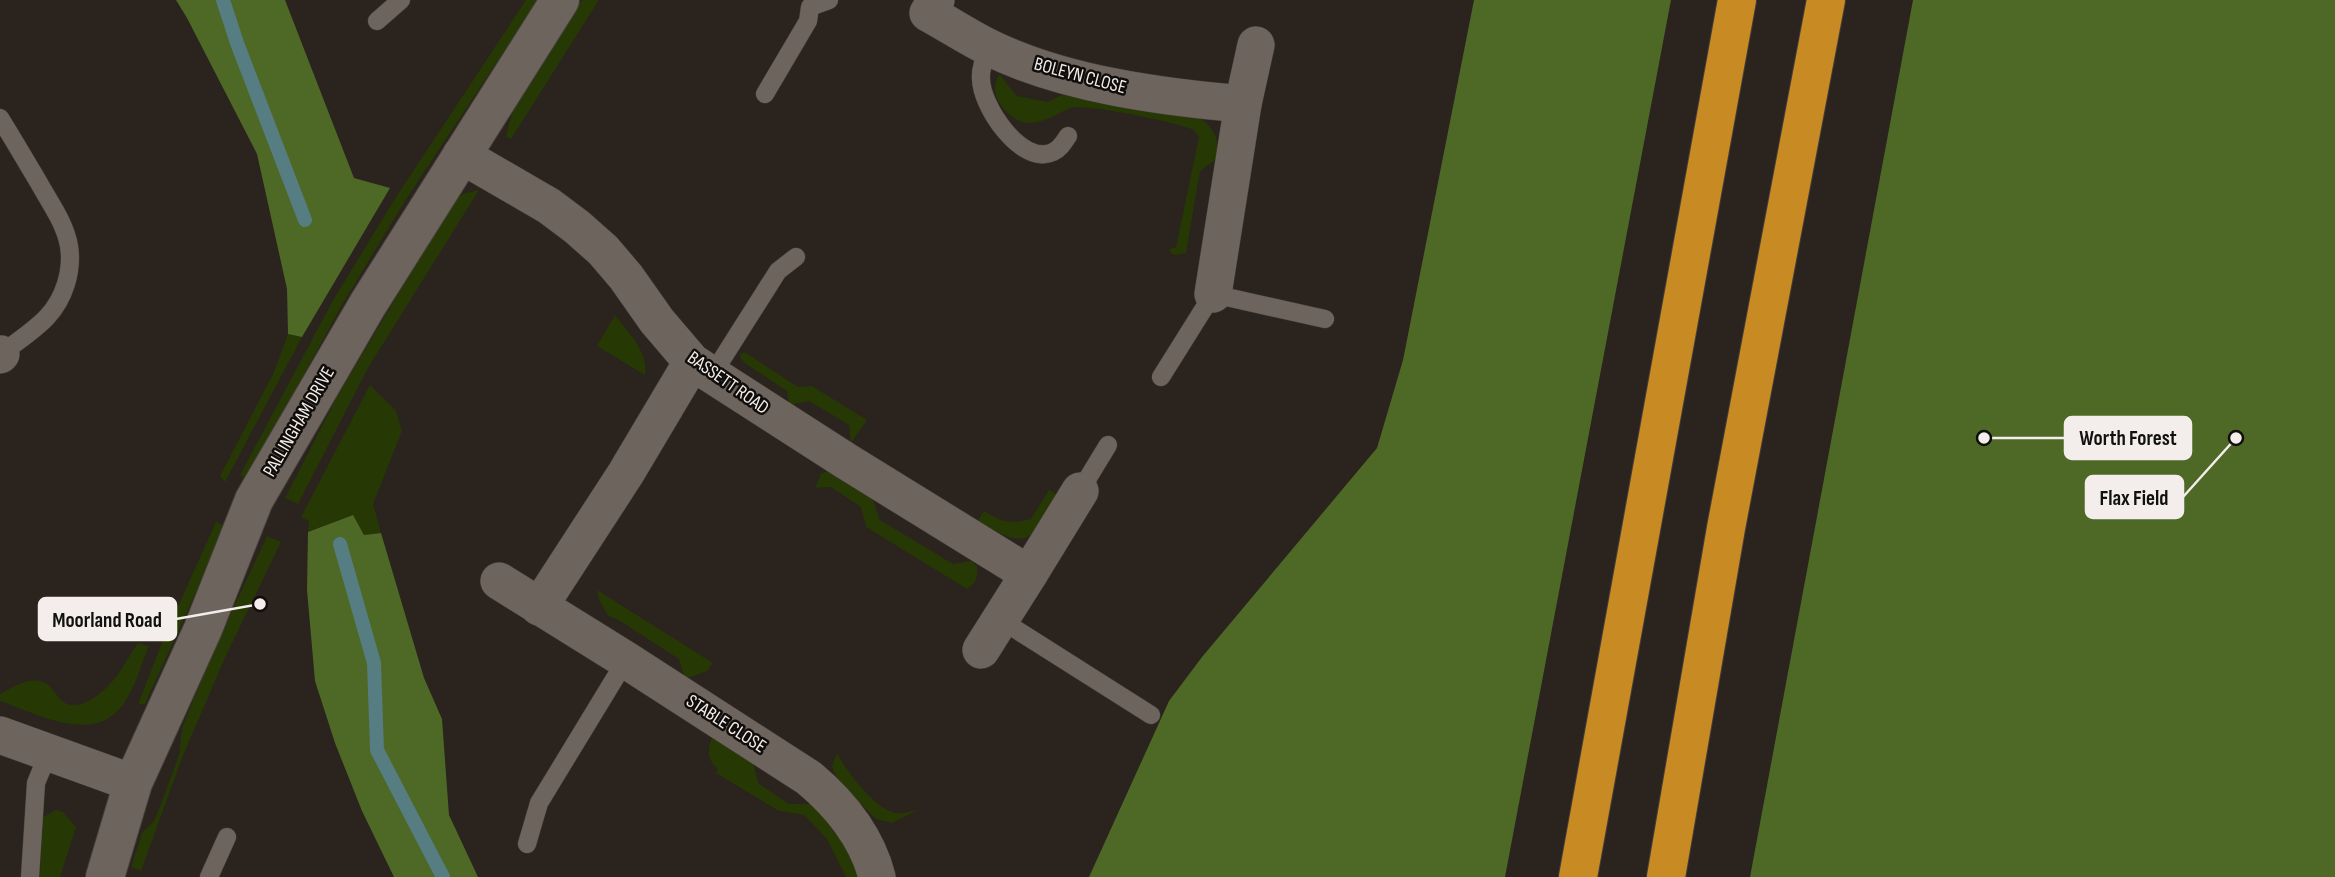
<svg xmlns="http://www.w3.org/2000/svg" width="2335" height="877" font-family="'Sofia Sans Condensed',sans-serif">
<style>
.green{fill:#263804}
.forest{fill:#4e6826}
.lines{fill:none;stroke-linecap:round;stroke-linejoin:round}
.stream{stroke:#567d81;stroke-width:14}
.service-casing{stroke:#443e3a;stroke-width:19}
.minor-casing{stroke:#443e3a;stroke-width:38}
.tertiary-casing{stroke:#443e3a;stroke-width:40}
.motorway-casing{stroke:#443e3a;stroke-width:40}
.service{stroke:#6d645e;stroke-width:18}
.minor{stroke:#6d645e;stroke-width:37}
.tertiary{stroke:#6d645e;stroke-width:38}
.motorway{stroke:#c88a23;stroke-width:38}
.labels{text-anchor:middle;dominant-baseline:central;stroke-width:5;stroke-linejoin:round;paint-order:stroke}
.street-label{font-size:19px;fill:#f3eeeb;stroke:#100d0b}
.leader{fill:none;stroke:#f3eeeb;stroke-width:2.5}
.callout-dot{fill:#f3eeeb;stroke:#100d0b;stroke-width:2.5}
.callout{fill:#f3eeeb;stroke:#f3eeeb;stroke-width:2.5}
.callout-label{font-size:21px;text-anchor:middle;font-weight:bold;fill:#111}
</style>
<rect width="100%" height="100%" fill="#2a231e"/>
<!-- green -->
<g class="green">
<path d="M 526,0 L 538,0 L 405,201 L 342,305 L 246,480 L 240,475 L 332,302 L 396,197 Z"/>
<path d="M 582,0 L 599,0 L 511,139 L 506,137 C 515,86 554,43 582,0 Z"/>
<path d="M 999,74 L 1017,96 L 1048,102 L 1069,91 L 1197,116 C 1213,126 1220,139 1218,158 L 1200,171 L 1186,253 L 1174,255 L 1168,250 L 1176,247 L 1199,137 L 1194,130 C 1177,122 1095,106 1076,107 C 1070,107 1062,112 1056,115 C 1032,127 1017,127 1000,104 C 993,93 994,85 999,74 Z"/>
<path d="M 479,190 L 368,368 L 298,504 L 285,498 L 336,399 L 453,201 L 463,194 Z"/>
<path d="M 615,315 C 628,332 649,352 645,375 L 597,346 Z"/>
<path d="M 288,334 L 302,337 L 225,482 L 220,476 L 273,374 Z"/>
<path d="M 740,353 L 746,353 L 798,387 L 812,386 L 867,420 L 851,443 L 849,425 L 809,401 L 789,405 L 787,391 L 746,364 L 741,359 Z"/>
<path d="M 370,385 L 396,411 L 402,431 L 373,504 L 381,533 L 364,535 L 352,515 L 308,532 L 309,521 L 301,517 Z"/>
<path d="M 829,470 L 872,498 L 880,520 L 953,564 L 971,561 L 977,566 C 978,578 977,582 967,589 L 866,527 L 861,507 L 831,487 L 815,488 L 821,474 Z"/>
<path d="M 1049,490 L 1060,497 C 1030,541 1028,552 978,521 L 984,511 C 1003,522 1009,525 1031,519 Z"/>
<path d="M 216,522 L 226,527 L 145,704 L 138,704 L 165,635 Z"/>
<path d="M 267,536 L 281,542 L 224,660 L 182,758 L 141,871 L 131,867 L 142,833 L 154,821 L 161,804 L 179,755 L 182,728 L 212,654 Z"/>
<path d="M 597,590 L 713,663 L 707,671 L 685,679 L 679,659 L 617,619 L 608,616 L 599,599 Z"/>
<path d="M 138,643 L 149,646 C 141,665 135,689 122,706 C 93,745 35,713 0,701 L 0,694 C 11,688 28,677 40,681 C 50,683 54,692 60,699 C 75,714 94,699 107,687 C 119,676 128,657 138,643 Z"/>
<path d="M 712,737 L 753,762 L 758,783 L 789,804 L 812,804 L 842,838 L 860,877 L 846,877 L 827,839 L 804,815 L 779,811 L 716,773 L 718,769 C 707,760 707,750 712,737 Z"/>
<path d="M 837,753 C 846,771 876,810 896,813 C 903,814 911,811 918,810 L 892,823 L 876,819 L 847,791 L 835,775 L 832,766 Z"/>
<path d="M 56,810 L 63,812 L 76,827 L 60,877 L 40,877 L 43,817 Z"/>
</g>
<!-- forest -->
<g class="forest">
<path d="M 176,0 L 285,0 L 354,178 L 390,188 L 302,337 L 288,334 L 287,289 L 257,154 L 187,18 Z"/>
<path d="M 1474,0 L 1671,0 L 1505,877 L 1089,877 L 1169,701 L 1202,657 L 1377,448 L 1403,360 Z"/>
<path d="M 1913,0 L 2335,0 L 2335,877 L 1750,877 Z"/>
<path d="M 353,515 L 364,535 L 381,533 L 424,678 L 442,719 L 449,815 L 478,877 L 394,877 L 362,811 L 335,743 L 315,681 L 307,590 L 308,532 Z"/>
</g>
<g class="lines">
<!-- stream -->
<g class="stream">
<path d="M 223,0 L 237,43 L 305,220"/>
<path d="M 340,544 L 374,663 L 377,750 L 443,877"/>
</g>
<!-- service casing -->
<g class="service-casing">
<g id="service">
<path d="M 377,21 L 401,0"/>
<path d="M 989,48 C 985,58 980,68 981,79 C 981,106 1022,167 1053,152 C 1060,149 1064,142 1068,136"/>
<path d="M 765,94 L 808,21 L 810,7 L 829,0"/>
<path d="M 0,118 C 13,139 26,161 39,183 C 50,203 65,223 69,246 C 73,271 64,299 47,317 C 34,331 16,342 1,354"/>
<path d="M 712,375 L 778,271 L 796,257"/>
<path d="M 1161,377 L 1213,294 L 1325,319"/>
<path d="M 1080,491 L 1108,445"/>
<path d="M 1001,620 L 1151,715"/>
<path d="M 527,844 L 539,803 L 626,660"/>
<path d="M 30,877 L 36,783 L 48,754"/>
<path d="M 209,877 L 227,837"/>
</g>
</g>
<!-- minor casing -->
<g class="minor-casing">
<g id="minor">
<path d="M 936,0 L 928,13 C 948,24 968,37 988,47 C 1063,84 1161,97 1243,104 L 1213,294"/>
<path d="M 1243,104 L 1256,45"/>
<path d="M 461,155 L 549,206 L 577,227 L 603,250 L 626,277 L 657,321 L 692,362 L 846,461 L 1029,574 L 981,650"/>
<path d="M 0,355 L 1,354"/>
<path d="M 1029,574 L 1080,491"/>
<path d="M 499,581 L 626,660 L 809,778 C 840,804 867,838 877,877"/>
<path d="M 539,607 L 626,473 L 692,362"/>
<path d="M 0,735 L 133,783"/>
</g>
</g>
<!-- tertiary casing -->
<g class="tertiary-casing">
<path id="tertiary" d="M 105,877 L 133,783 L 203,629 L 254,500 L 368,304 L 560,0"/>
</g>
<!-- motorway casing -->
<g class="motorway-casing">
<g id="motorway">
<path d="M 1578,877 L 1737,0"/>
<path d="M 1666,877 L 1726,528 L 1826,0"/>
</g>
</g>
<!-- service -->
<use href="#service" class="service"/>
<!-- minor -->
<use href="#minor" class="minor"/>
<!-- tertiary -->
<use href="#tertiary" class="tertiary"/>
<!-- motorway -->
<use href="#motorway" class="motorway"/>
</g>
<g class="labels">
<!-- street labels -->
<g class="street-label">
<text transform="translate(1080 76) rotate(15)">BOLEYN CLOSE</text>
<text transform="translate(728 383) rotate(35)">BASSETT ROAD</text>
<text transform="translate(299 422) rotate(-60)">PALLINGHAM DRIVE</text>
<text transform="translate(726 724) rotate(33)">STABLE CLOSE</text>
</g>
</g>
<!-- callouts -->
<path class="leader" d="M1984 438L2065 438M2236 438L2183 497M260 604L176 619"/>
<g class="callout-dot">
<circle cx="1984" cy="438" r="7"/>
<circle cx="2236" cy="438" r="7"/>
<circle cx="260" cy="604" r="7"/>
</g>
<g class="callout">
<rect x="2065" y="417" width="126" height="42" rx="7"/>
<rect x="2086" y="476" width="97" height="42" rx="7"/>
<rect x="39" y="598" width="137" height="42" rx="7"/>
</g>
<g class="callout-label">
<text x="2128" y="445">Worth Forest</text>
<text x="2134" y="505">Flax Field</text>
<text x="107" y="627">Moorland Road</text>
</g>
</svg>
